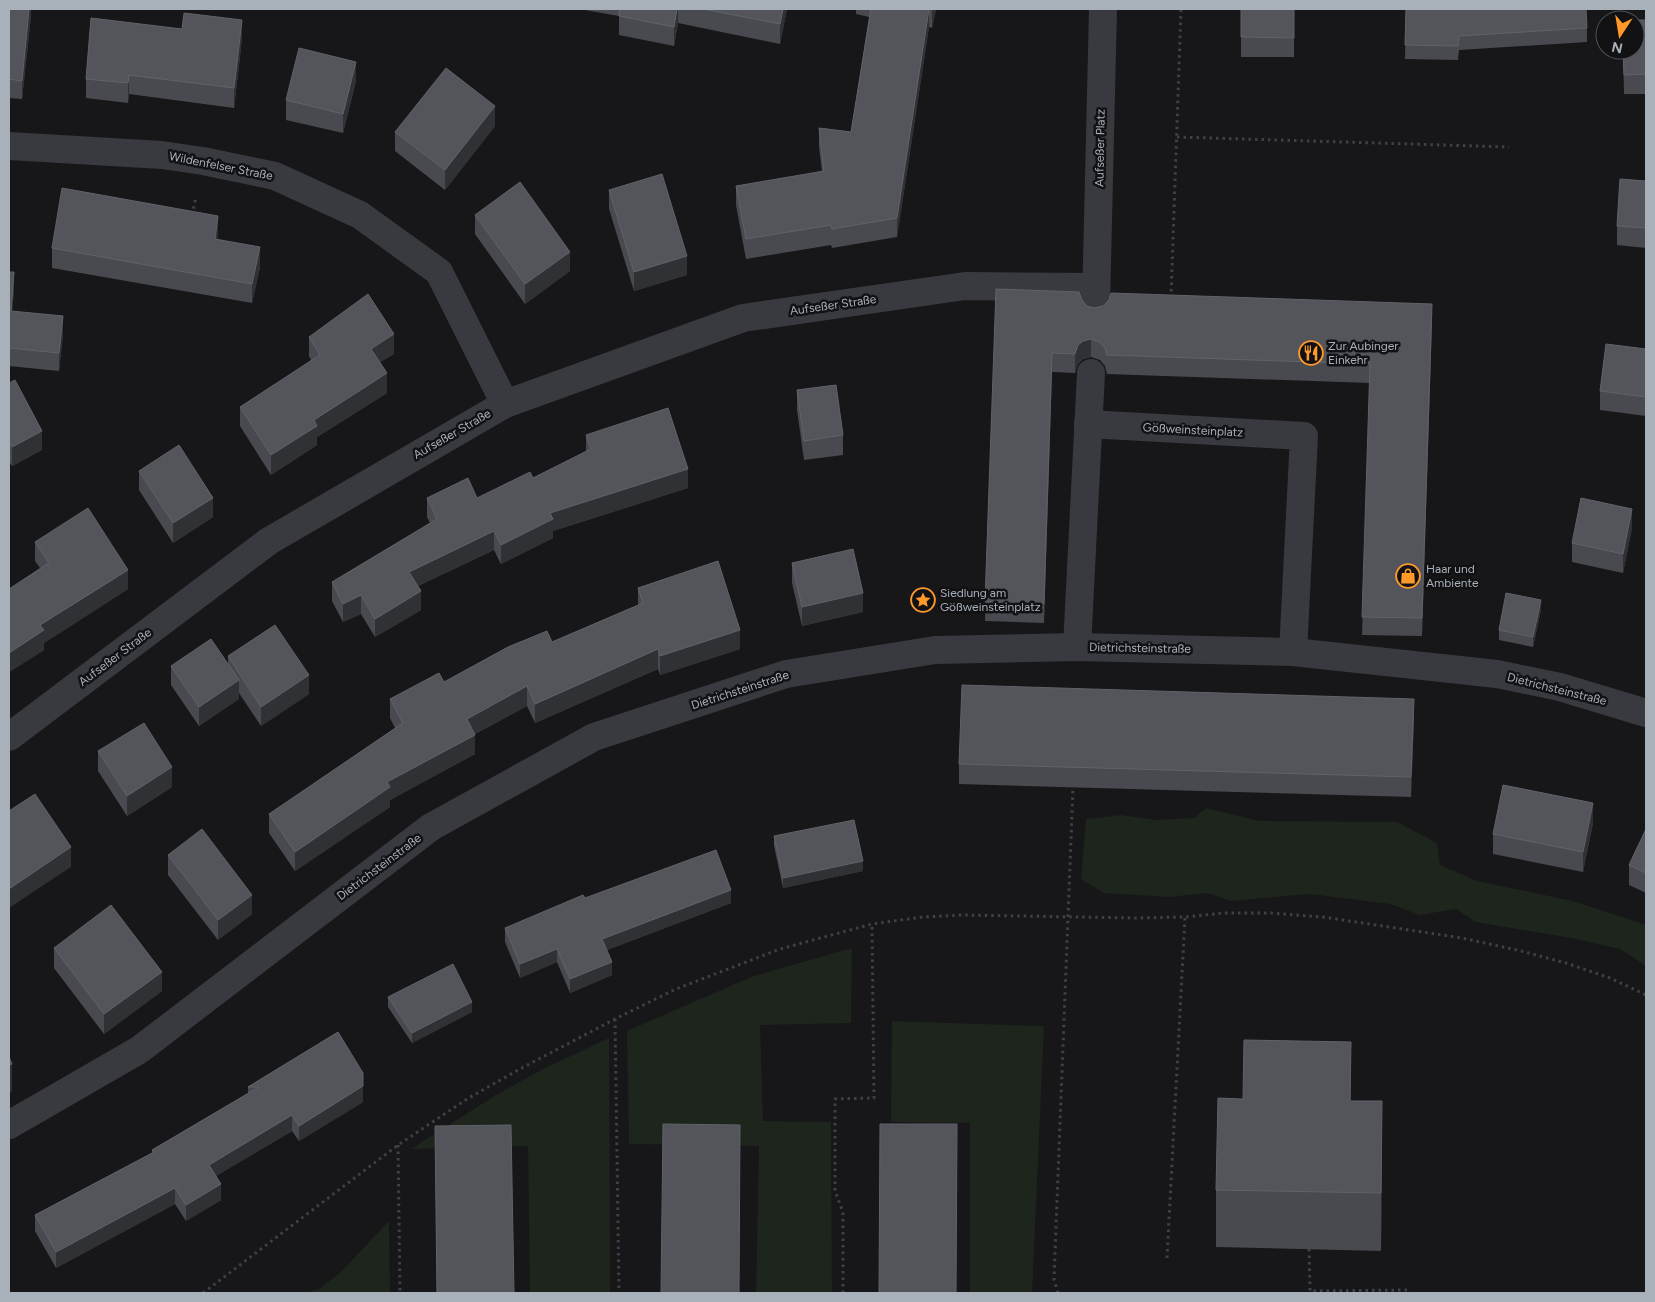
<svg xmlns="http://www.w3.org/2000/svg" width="1655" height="1302" font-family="Figtree,sans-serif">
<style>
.green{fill:#1d251d}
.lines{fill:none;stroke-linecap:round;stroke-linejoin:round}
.path{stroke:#3e4146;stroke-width:3;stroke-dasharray:2.5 4;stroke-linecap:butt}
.street{stroke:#383a3f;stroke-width:28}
.wall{fill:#484a4f}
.shaded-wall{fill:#303135}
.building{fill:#53555b;stroke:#60636a}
.labels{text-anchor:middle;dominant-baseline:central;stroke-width:5;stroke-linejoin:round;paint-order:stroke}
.street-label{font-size:12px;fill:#a8b0ba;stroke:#121214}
.poi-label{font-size:12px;fill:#a8b0ba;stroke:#121214;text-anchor:start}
</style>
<rect width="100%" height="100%" fill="#171719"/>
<!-- green -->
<g class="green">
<path d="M 1206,808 L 1260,821 L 1397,822 L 1437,843 L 1440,865 L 1477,881 L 1573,901 L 1646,925 L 1646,966 L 1620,949 L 1571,938 L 1476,922 L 1456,909 L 1420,915 L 1390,904 L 1310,894 L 1231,901 L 1207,893 L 1169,897 L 1104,893 L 1081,879 L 1086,819 L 1121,815 L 1156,820 L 1194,818 Z"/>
<path d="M 852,948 L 851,1023 L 760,1025 L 763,1121 L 831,1122 L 832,1293 L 756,1293 L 759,1146 L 629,1144 L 627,1031 L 751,977 Z"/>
<path d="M 892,1021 L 1044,1026 L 1032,1293 L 970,1293 L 970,1123 L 891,1122 Z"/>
<path d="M 609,1038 L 610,1293 L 530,1293 L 528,1146 L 411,1149 L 496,1095 L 543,1069 Z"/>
<path d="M 389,1221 L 390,1293 L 305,1293 L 319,1289 L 342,1271 Z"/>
</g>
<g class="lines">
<!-- path -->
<g class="path">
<path d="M 1177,137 L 1509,147"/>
<path d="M 192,215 L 196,197"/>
<path d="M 1171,298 L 1181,9"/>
<path d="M 615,1019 L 619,1293"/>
<path d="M 398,1145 L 400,1293"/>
<path d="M 1309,1249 L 1310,1291 L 1409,1290 L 1410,1293"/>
<path d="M 1167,1258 L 1185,917"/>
<path d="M 203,1293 L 398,1145 L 467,1099 L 518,1070 L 615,1019 L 676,989 L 780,949 L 872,924 L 923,917 L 963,915 L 1135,918 L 1185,917 L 1224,913 L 1271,913 L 1323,917 L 1462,938 L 1521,951 L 1566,963 L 1610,978 L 1646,995"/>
<path d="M 843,1293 L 843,1212 L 835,1191 L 835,1099 L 874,1098 L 872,924"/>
<path d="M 1058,1293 L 1054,1279 L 1073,787"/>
</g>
<!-- street -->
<g class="street">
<path d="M 9,146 L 162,155 L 203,161 L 275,176 L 360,215 L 439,272 L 505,404"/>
<path d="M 1096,305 L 1103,9"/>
<path d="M 1088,424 L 1304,436 L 1293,652"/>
<path d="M 1077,647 L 1091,373"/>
<path d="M 9,737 L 269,541 L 505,404 L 743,318 L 965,286 L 1096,287"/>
<path d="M 9,1125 L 139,1050 L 431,827 L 594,737 L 786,674 L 935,650 L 1077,647 L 1293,652 L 1497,674 L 1560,687 L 1646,713"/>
</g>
</g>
<!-- wall -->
<g class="wall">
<path d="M 9,9 L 31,9 L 31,16 L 22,99 L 9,98 Z"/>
<path d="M 579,9 L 787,9 L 780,44 L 678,23 L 674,46 L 619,35 L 619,16 Z"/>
<path d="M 856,9 L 936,9 L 932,28 L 929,27 L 897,237 L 832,248 L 831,245 L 746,259 L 736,205 L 736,186 L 822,172 L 819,147 L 819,128 L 851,132 L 869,17 L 856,14 Z"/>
<rect x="1241" y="9" width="53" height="48"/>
<path d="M 1406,9 L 1587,28 L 1587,42 L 1459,50 L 1458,60 L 1405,59 Z"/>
<path d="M 1646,20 L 1646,94 L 1624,94 L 1623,50 L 1635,50 Z"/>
<path d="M 242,39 L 234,108 L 129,94 L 128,103 L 86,98 L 86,79 Z"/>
<path d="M 356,81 L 343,133 L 286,120 L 286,100 Z"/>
<path d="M 495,126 L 445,190 L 395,151 L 395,132 Z"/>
<path d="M 1646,181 L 1646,248 L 1617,245 L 1617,226 Z"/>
<path d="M 609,190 L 687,275 L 634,291 L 609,209 Z"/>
<path d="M 475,215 L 570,271 L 525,304 L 475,234 Z"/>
<path d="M 218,235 L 217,239 L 260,267 L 252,303 L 52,268 L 52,248 Z"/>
<path d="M 9,272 L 14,291 L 12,311 L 63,334 L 59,371 L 9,366 Z"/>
<path d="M 996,289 L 1082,300 L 1087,306 L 1094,308 L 1432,323 L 1422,636 L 1362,635 L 1370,383 L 1107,374 L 1105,366 L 1100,360 L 1091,357 L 1083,359 L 1078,364 L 1075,373 L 1052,372 L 1044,623 L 985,621 Z"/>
<path d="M 309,337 L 394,354 L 380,362 L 387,393 L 317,437 L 317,445 L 271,475 L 240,426 L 240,407 L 311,360 L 309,356 Z"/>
<path d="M 1646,349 L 1646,416 L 1600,410 L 1600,391 Z"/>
<path d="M 9,383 L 42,450 L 12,466 L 9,461 Z"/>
<path d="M 797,390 L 843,435 L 843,455 L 804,460 L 797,410 Z"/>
<path d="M 586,435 L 688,488 L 553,531 L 553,538 L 501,564 L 494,550 L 418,586 L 421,610 L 375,637 L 361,614 L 343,622 L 332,601 L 332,582 L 430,523 L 427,517 L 427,498 L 477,498 L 533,478 L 586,451 Z"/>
<path d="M 139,471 L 213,517 L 173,543 L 139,490 Z"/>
<path d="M 1632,528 L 1623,573 L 1572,562 L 1572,543 Z"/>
<path d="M 35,542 L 128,589 L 44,643 L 44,650 L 9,672 L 9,589 L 40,568 L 35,561 Z"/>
<path d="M 792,563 L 863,612 L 802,626 L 792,583 Z"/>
<path d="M 638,588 L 740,649 L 660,675 L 658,669 L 535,723 L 527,706 L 475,734 L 475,754 L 390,800 L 390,807 L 295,871 L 269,833 L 269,814 L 395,728 L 390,718 L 390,699 L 444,682 L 552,642 L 638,605 Z"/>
<path d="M 1541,610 L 1533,647 L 1499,640 L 1499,630 Z"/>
<path d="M 228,656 L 309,694 L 261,726 L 239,693 L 239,699 L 199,726 L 171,685 L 171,666 L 228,664 Z"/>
<path d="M 1414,718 L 1411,797 L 959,784 L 959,764 Z"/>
<path d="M 98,751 L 172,787 L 127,816 L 98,771 Z"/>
<path d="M 1593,823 L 1583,872 L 1493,854 L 1493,834 Z"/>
<path d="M 1646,829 L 1646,893 L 1629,885 L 1629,865 Z"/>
<path d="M 774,836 L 863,871 L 783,888 L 774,846 Z"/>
<path d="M 168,855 L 252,914 L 218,940 L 168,875 Z"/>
<path d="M 585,898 L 731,903 L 607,950 L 612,975 L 570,993 L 557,962 L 520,978 L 505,942 L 505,928 Z"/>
<path d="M 54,948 L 162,991 L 104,1034 L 54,968 Z"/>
<path d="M 388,997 L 472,1012 L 412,1043 L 388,1007 Z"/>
<path d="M 338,1032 L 363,1102 L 299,1141 L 292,1131 L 216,1176 L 221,1200 L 186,1221 L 175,1204 L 56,1268 L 35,1231 L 35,1215 L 152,1153 L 152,1150 L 248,1093 L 248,1087 Z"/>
<path d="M 1351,1101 L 1382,1159 L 1381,1251 L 1216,1247 L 1216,1190 Z"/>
<path d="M 435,1126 L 514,1293 L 437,1293 Z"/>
</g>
<!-- shaded-wall -->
<g class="shaded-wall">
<path d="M 29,9 L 31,9 L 31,16 L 22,99 L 22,81 Z"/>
<path d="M 677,9 L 678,9 L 678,23 L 674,46 L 674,27 Z"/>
<path d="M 783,9 L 787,9 L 780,44 L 780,24 Z"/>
<path d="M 929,9 L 929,27 L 897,237 L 897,218 Z"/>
<path d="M 932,9 L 936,9 L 932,28 Z"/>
<path d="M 242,20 L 242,39 L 234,108 L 234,88 Z"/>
<path d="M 356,62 L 356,81 L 343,133 L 343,114 Z"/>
<path d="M 129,75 L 129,94 L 128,103 L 128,83 Z"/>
<path d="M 495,106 L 495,126 L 445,190 L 445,170 Z"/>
<path d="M 218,216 L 218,235 L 215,258 L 215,239 Z"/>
<path d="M 260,247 L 260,267 L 252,303 L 252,284 Z"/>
<path d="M 570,252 L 570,271 L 525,304 L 525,284 Z"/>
<path d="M 687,256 L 687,275 L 634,291 L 634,272 Z"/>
<path d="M 14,272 L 14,291 L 11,329 L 11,311 Z"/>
<path d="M 1432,304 L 1432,323 L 1422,636 L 1422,618 Z"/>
<path d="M 63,316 L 63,334 L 59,371 L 59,353 Z"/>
<path d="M 394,334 L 394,354 L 371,368 L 371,349 Z"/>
<path d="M 1091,339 L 1091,357 L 1083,359 L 1078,364 L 1075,373 L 1075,354 L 1078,345 L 1083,341 Z"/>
<path d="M 1052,353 L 1052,372 L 1044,623 L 1044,604 Z"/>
<path d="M 387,373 L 387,393 L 317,437 L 317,445 L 271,475 L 271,455 L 314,420 Z"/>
<path d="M 42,431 L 42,450 L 12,466 L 12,447 Z"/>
<path d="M 688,469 L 688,488 L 553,531 L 553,538 L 501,564 L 501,545 L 550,513 Z"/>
<path d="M 213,498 L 213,517 L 173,543 L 173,523 Z"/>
<path d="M 1632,509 L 1632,528 L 1623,573 L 1623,554 Z"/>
<path d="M 494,531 L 494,550 L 409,590 L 409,572 Z"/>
<path d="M 128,570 L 128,589 L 44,643 L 44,650 L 9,672 L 9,653 L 40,625 Z"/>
<path d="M 421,591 L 421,610 L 375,637 L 375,619 Z"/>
<path d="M 863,593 L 863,612 L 802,626 L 802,607 Z"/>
<path d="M 361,595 L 361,614 L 343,622 L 343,604 Z"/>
<path d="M 1541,600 L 1541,610 L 1533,647 L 1533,637 Z"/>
<path d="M 740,630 L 740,649 L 660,675 L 660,656 Z"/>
<path d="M 658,649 L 658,669 L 535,723 L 535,704 Z"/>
<path d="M 309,675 L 309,694 L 261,726 L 261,707 Z"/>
<path d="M 239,680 L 239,699 L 199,726 L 199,707 Z"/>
<path d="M 527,686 L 527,706 L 467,738 L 467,719 Z"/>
<path d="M 1414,699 L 1414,718 L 1411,797 L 1411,777 Z"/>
<path d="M 475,735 L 475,754 L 390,800 L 390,807 L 295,871 L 295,852 L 387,782 Z"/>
<path d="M 172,767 L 172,787 L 127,816 L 127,796 Z"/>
<path d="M 1593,803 L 1593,823 L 1583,872 L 1583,852 Z"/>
<path d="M 71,847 L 71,867 L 9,908 L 9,889 Z"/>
<path d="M 863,861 L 863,871 L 783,888 L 783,878 Z"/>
<path d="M 731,890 L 731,903 L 602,952 L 602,939 Z"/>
<path d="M 252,895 L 252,914 L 218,940 L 218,920 Z"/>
<path d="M 557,949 L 557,962 L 520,978 L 520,964 Z"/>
<path d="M 612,962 L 612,975 L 570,993 L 570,979 Z"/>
<path d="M 162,972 L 162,991 L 104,1034 L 104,1014 Z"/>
<path d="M 472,1002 L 472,1012 L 412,1043 L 412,1033 Z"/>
<path d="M 1351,1042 L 1351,1100 L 1350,1159 L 1350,1101 Z"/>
<path d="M 12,1064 L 12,1092 L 9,1093 L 9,1065 Z"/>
<path d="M 363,1086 L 363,1102 L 299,1141 L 299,1126 Z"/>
<path d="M 1382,1101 L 1382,1159 L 1381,1251 L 1381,1193 Z"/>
<path d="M 292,1115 L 292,1131 L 209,1180 L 209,1165 Z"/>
<path d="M 221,1184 L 221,1200 L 186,1221 L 186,1205 Z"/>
<path d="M 175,1188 L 175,1204 L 56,1268 L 56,1252 Z"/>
</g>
<!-- building -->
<g class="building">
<path d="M 9,9 L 29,9 L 22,81 L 9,79 Z"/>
<path d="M 620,9 L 677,9 L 674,27 L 619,16 Z"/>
<path d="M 703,9 L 783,9 L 780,24 Z"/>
<path d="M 871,9 L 929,9 L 897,218 L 832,229 L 831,225 L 746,239 L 736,186 L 824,171 L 819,128 L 851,132 Z"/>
<path d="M 1241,9 L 1294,9 L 1294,38 L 1241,37 Z"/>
<path d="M 1406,9 L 1586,9 L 1587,28 L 1459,36 L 1458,46 L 1405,45 Z"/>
<path d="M 184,13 L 242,20 L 234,88 L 129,75 L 128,83 L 86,79 L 91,18 L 182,29 Z"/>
<path d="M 1635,20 L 1646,20 L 1646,74 L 1624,75 L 1623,50 L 1635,50 Z"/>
<path d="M 299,48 L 356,62 L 343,114 L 286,100 Z"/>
<path d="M 446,68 L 495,106 L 445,170 L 395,132 Z"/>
<path d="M 662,174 L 687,256 L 634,272 L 609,190 Z"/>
<path d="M 1620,179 L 1646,181 L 1646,228 L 1617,226 Z"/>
<path d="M 520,182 L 570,252 L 525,284 L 475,215 Z"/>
<path d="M 62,188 L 218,216 L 215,239 L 260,247 L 252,284 L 52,248 Z"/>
<path d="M 9,272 L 14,272 L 11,311 L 63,316 L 59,353 L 9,348 Z"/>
<path d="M 996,289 L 1079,292 L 1082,300 L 1087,306 L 1094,308 L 1103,306 L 1109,300 L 1111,293 L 1432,304 L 1422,618 L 1362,617 L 1370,364 L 1107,355 L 1105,348 L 1100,342 L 1091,339 L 1083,341 L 1078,345 L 1075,354 L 1052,353 L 1044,604 L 985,602 Z"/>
<path d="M 368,294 L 394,334 L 371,349 L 387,373 L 314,420 L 317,426 L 271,455 L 240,407 L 320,355 L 309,337 Z"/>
<path d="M 1606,344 L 1646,349 L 1646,397 L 1600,391 Z"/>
<path d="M 15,380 L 42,431 L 12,447 L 9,441 L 9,383 Z"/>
<path d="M 836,385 L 843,435 L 804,441 L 797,390 Z"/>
<path d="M 668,408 L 688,469 L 550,513 L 553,519 L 501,545 L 494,531 L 409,572 L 421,591 L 375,619 L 361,595 L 343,604 L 332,582 L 437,519 L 427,498 L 468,478 L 477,498 L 530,472 L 533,478 L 591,449 L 586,435 Z"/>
<path d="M 179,445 L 213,498 L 173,523 L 139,471 Z"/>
<path d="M 1581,498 L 1632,509 L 1623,554 L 1572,543 Z"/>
<path d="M 88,508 L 128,570 L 40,625 L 44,630 L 9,653 L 9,589 L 49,563 L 35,542 Z"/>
<path d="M 853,549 L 863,593 L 802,607 L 792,563 Z"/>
<path d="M 718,561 L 740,630 L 660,656 L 658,649 L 535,704 L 527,686 L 467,719 L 475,735 L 387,782 L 390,787 L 295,852 L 269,814 L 403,723 L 390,699 L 439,673 L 444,682 L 508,647 L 547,631 L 552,642 L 643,603 L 638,588 Z"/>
<path d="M 1506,593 L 1541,600 L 1533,637 L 1499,630 Z"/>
<path d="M 275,625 L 309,675 L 261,707 L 228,656 Z"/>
<path d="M 211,639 L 239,680 L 199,707 L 171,666 Z"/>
<path d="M 962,685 L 1414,699 L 1411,777 L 959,764 Z"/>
<path d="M 144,723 L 172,767 L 127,796 L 98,751 Z"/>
<path d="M 1503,785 L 1593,803 L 1583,852 L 1493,834 Z"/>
<path d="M 35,794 L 71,847 L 9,889 L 9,811 Z"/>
<path d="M 854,820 L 863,861 L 783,878 L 774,836 Z"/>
<path d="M 202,829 L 252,895 L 218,920 L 168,855 Z"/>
<path d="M 1646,829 L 1646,873 L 1629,865 Z"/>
<path d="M 716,850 L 731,890 L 602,939 L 612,962 L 570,979 L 557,949 L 520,964 L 505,928 L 583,895 L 585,898 Z"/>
<path d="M 111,905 L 162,972 L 104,1014 L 54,948 Z"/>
<path d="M 453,964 L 472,1002 L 412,1033 L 388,997 Z"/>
<path d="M 338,1032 L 363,1073 L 363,1086 L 299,1126 L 292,1115 L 209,1165 L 221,1184 L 186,1205 L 175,1188 L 56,1252 L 35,1215 L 154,1152 L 152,1150 L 259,1087 L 248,1087 Z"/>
<path d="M 1244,1040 L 1351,1042 L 1350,1101 L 1382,1101 L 1381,1193 L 1216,1190 L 1218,1098 L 1243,1099 Z"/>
<path d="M 9,1057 L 12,1064 L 9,1065 Z"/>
<path d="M 663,1124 L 740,1125 L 739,1293 L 661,1293 Z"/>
<path d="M 880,1124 L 957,1124 L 956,1293 L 879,1293 Z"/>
<path d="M 511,1125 L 514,1293 L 437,1293 L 435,1126 Z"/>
</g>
<!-- icons -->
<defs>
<g id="restaurant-ring" transform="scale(1.25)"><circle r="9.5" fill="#121214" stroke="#ff9a2a" stroke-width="1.5"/><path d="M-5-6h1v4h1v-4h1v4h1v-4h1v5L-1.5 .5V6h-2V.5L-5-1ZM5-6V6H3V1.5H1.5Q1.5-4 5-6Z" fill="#ff9a2a"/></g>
<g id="shop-ring" transform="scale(1.25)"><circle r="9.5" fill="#121214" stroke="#ff9a2a" stroke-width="1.5"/><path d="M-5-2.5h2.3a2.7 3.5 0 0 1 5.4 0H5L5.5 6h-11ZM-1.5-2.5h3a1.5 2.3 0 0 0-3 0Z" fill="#ff9a2a"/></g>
<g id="sight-ring" transform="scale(1.25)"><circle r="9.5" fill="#121214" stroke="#ff9a2a" stroke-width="1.5"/><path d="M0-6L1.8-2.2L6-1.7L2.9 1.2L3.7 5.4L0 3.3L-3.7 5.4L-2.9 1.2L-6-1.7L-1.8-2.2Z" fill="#ff9a2a"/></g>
</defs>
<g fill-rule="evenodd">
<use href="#restaurant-ring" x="1311" y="353"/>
<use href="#shop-ring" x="1408" y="576"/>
<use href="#sight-ring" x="923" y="600"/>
</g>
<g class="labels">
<!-- street labels -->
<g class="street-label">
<text transform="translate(1100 148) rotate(-89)">Aufseßer Platz</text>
<text transform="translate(221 166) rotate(11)">Wildenfelser Straße</text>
<text transform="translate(833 305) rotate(-8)">Aufseßer Straße</text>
<text transform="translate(1193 430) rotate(3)">Gößweinsteinplatz</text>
<text transform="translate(452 434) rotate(-30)">Aufseßer Straße</text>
<text transform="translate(1140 648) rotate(1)">Dietrichsteinstraße</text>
<text transform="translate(115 657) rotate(-37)">Aufseßer Straße</text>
<text transform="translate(1557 689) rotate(14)">Dietrichsteinstraße</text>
<text transform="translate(740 690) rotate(-18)">Dietrichsteinstraße</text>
<text transform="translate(379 867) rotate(-37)">Dietrichsteinstraße</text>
</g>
<!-- poi labels -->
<g class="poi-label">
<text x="1328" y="346">Zur Aubinger<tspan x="1328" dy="14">Einkehr</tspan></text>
<text x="1426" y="569">Haar und<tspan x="1426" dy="14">Ambiente</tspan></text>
<text x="940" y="593">Siedlung am<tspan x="940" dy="14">Gößweinsteinplatz</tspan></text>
</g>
</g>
<!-- border -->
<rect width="1655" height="1302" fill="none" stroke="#a8b0ba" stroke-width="20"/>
<!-- north arrow -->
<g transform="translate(1620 35) rotate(192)"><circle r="24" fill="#121214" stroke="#4e5156"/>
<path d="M0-4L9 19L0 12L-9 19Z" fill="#ff9a2a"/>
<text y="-8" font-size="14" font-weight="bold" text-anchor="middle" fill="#a8b0ba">N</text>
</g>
</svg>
